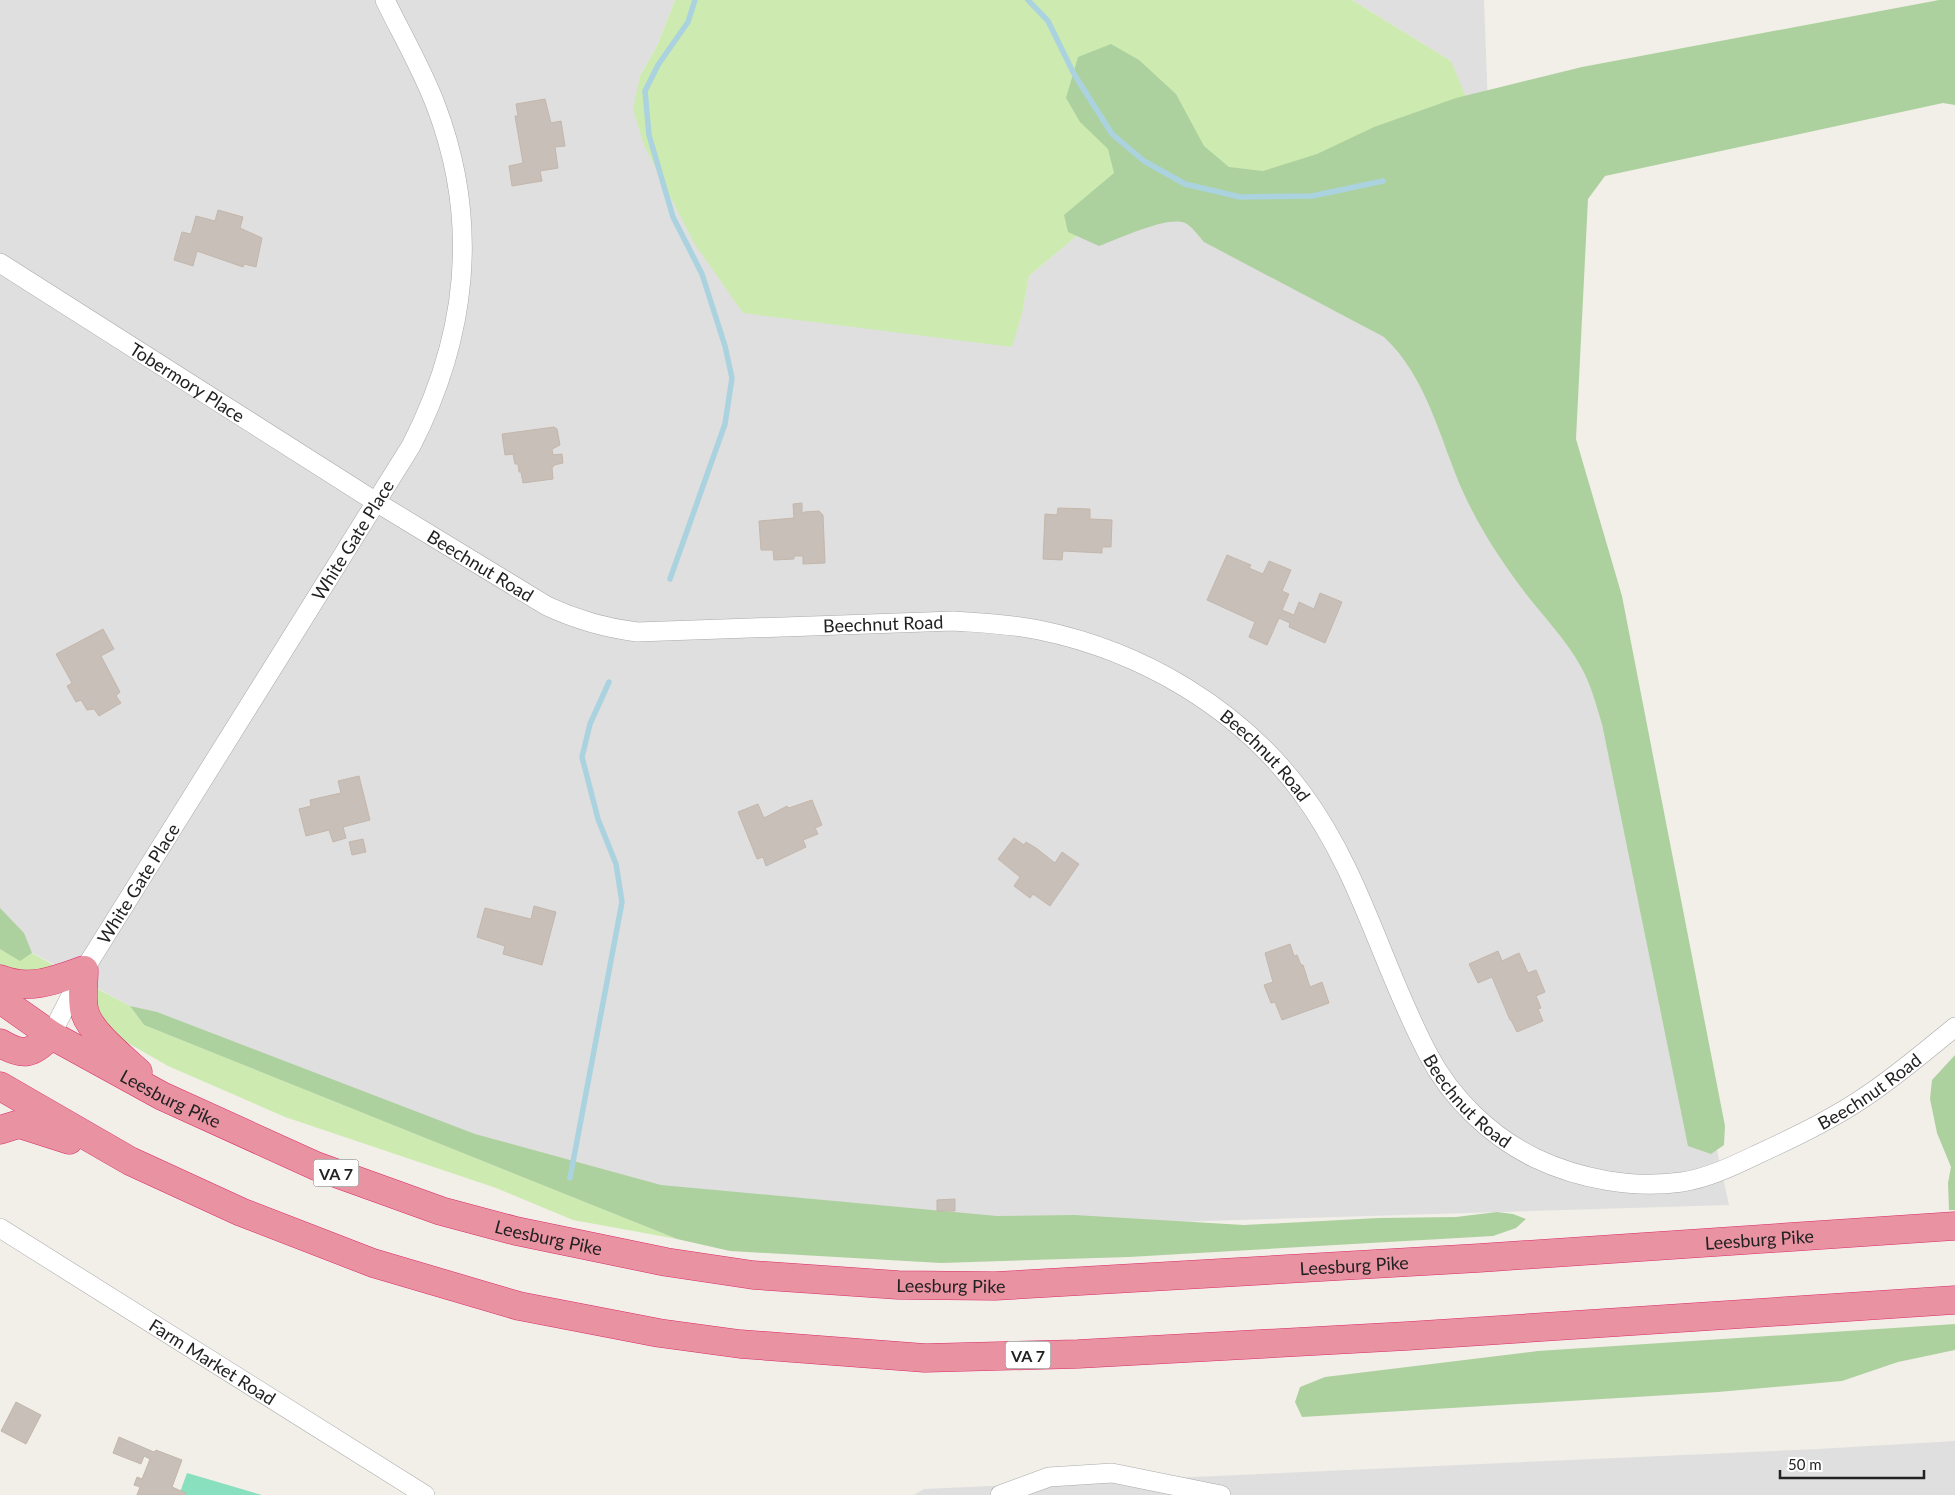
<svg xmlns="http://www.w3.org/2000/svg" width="1955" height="1495" font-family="Lato,sans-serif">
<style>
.residential{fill:#e0dfdf}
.grass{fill:#cdebb0}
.forest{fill:#add19e}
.pitch{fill:#88e0be}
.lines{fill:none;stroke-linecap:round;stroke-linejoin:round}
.stream{stroke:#aad3df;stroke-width:5.5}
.building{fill:#c7bfb8;stroke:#c4b6ab}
.street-casing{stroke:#a9a9a9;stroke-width:20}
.highway-casing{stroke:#dc2a67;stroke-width:29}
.street{stroke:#fff;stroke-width:19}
.highway{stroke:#e892a2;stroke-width:28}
.labels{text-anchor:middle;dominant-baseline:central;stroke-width:4;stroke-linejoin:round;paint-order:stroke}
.shield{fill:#fff;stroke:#646464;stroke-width:1}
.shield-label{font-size:16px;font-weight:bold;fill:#222}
.street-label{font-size:18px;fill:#222;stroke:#fff}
</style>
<rect width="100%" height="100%" fill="#f2efe9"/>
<!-- residential -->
<g class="residential">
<path d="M 0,0 L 675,0 L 658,44 L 640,76 L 1011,347 L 1022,314 L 1029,276 L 1097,219 L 1451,61 L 1352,0 L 1484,0 L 1488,107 L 1729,1205 L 1042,1226 L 754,1216 L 409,1123 L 130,1006 L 0,935 Z"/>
<path d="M 1955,1441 L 1955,1495 L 914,1495 L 924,1489 L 1817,1449 Z"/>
</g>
<!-- grass -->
<g class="grass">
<path d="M 675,0 L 1352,0 L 1451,61 L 1472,111 L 1097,219 L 1029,276 L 1022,314 L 1012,347 L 743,313 L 694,243 L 644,145 L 633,109 L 640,76 L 658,44 Z"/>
<path d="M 0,949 L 20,960 L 32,953 L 55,966 L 41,973 L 0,969 Z"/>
<path d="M 96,988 L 130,1006 L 144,1025 L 677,1239 L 573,1220 L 496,1188 L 285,1117 L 168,1066 L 109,1032 L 96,1018 Z"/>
</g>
<!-- forest -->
<g class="forest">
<path d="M 1939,0 L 1955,0 L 1955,105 L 1943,103 L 1605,176 L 1588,199 L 1576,439 L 1622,596 L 1725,1126 L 1724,1145 L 1711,1154 L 1688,1146 L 1602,724 C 1596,705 1591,684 1581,667 C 1566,640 1545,618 1526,594 C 1503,564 1480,529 1464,494 C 1440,441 1428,378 1384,337 L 1204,242 C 1199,237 1192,226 1185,223 C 1168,215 1116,240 1099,246 L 1068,232 L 1064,215 L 1114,173 L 1108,149 L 1080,122 L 1066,98 L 1078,57 L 1111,44 L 1139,60 L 1176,94 L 1204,146 L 1229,167 L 1263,171 L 1317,154 L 1374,127 L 1456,98 L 1582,67 Z"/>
<path d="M 0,908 L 24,933 L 32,953 L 20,961 L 0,949 Z"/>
<path d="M 130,1006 L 157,1012 L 475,1134 L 661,1185 L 997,1216 L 1075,1215 L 1244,1225 L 1378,1218 L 1456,1217 L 1497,1212 L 1513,1214 L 1526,1219 L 1516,1228 L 1493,1236 L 1129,1257 L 941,1263 L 730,1251 L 677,1239 L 144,1025 Z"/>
<path d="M 1955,1055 L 1955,1210 L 1949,1210 L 1948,1183 L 1951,1167 L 1937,1133 L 1930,1099 L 1932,1080 Z"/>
<path d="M 1955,1324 L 1955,1350 L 1898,1362 L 1842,1381 L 1718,1392 L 1302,1417 L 1295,1402 L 1300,1387 L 1325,1377 L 1538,1351 Z"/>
</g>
<!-- pitch -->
<path class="pitch" d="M 187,1473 L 262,1495 L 179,1495 Z"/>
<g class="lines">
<!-- stream -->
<g class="stream">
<path d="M 1028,0 L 1048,21 L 1074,74 L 1112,134 L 1144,161 L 1185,184 L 1240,197 L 1312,196 L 1383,181"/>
<path d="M 670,579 L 725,424 L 732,378 L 725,346 L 702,274 L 673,217 L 649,135 L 645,91 L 658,65 L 688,22 L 695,0"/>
<path d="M 570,1178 L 622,902 L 616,864 L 598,819 L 582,757 L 590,724 L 609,682"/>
</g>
</g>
<!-- building -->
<g class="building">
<path d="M 545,99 L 551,123 L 561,121 L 565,146 L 555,147 L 558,168 L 540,171 L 542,181 L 512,186 L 509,166 L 523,163 L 515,116 L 518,116 L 516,104 Z"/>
<path d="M 218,210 L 243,217 L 240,228 L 262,238 L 256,267 L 244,264 L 243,267 L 197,251 L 193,266 L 174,260 L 182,232 L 191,234 L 196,216 L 215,221 Z"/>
<path d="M 554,427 L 557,429 L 560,445 L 552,449 L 553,455 L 562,454 L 563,463 L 554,465 L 552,468 L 553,479 L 523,483 L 521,472 L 519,472 L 518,464 L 515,464 L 513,454 L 505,455 L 502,434 Z"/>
<path d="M 802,503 L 802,514 L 804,512 L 819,511 L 823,515 L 825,563 L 803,564 L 803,556 L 794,556 L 794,559 L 774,560 L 773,550 L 761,550 L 759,521 L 794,518 L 793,504 Z"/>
<path d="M 1058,508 L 1090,509 L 1090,519 L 1112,520 L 1111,547 L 1102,547 L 1102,553 L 1063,551 L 1062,560 L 1043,559 L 1045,514 L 1057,515 Z"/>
<path d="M 1227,555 L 1251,565 L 1249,568 L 1263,574 L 1269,561 L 1291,570 L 1282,591 L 1289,594 L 1282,610 L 1294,615 L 1299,602 L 1314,609 L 1320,593 L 1342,602 L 1325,643 L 1289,627 L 1290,623 L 1279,618 L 1267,645 L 1249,637 L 1255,622 L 1207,600 Z"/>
<path d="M 103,629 L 114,649 L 101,656 L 120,692 L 116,696 L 121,703 L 99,716 L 94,709 L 87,710 L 81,700 L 76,702 L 67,686 L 72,683 L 56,654 Z"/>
<path d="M 359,776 L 370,820 L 343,827 L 346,838 L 333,842 L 329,830 L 306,836 L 299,809 L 311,806 L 310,800 L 341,793 L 338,781 Z"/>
<path d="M 812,800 L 822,825 L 815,828 L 818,834 L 803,840 L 806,847 L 766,866 L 763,857 L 757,859 L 738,812 L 758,804 L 764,818 L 787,806 L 789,808 Z"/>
<path d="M 1014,838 L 1024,845 L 1026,842 L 1036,848 L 1055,863 L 1062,852 L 1079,864 L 1050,906 L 1033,894 L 1030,898 L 1014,886 L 1020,877 L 998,859 Z"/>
<path d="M 363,839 L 366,852 L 352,855 L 349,842 Z"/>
<path d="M 534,906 L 556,912 L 542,965 L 503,954 L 505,946 L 477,937 L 485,908 L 531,919 Z"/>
<path d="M 1290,944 L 1294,956 L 1297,955 L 1301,965 L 1303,965 L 1310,987 L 1322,982 L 1329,1003 L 1282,1020 L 1275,1002 L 1271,1003 L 1264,985 L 1273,982 L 1265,953 Z"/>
<path d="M 1498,951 L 1502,961 L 1519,953 L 1528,973 L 1536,970 L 1545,992 L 1536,996 L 1541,1008 L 1538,1009 L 1543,1021 L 1517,1032 L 1511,1020 L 1510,1020 L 1492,977 L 1478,983 L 1469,964 Z"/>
<path d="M 955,1199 L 955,1211 L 937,1211 L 937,1200 Z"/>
<path d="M 16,1402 L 41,1415 L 26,1444 L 1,1431 Z"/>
<path d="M 119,1437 L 154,1452 L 156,1450 L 182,1460 L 172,1487 L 186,1493 L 185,1495 L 137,1495 L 140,1487 L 134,1485 L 137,1477 L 142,1479 L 150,1459 L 144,1456 L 141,1464 L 113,1453 Z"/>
</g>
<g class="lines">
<!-- street casing -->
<g class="street-casing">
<g id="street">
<path id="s1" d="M 0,263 L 376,502 L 547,606 C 577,620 605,628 637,632 L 954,621 C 983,623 1011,624 1039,630 C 1142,651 1239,708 1302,793 C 1361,873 1382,967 1428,1054 C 1451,1098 1490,1136 1535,1158 C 1579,1179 1633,1189 1682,1182 C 1708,1178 1733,1166 1756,1155 C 1795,1137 1837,1117 1872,1092 C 1901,1072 1928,1049 1955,1027"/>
<path id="s2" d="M 51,1035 L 84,970 L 411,446 C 467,337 480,222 436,106 C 422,69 402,35 385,0"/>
<path id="s3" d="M 0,1228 L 425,1495"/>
<path d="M 1000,1495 L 1049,1477 L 1112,1473 L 1221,1495"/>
</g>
</g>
<!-- highway casing -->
<g class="highway-casing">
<g id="highway">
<path d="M 0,979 C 30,991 56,980 84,970 C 84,984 81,1000 85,1013 C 92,1034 122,1057 138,1072"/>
<path id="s4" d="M 0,999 L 51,1035 L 162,1096 L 316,1166 L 441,1211 L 516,1231 L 666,1262 L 753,1275 L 898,1285 L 995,1286 L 1479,1258 L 1955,1226"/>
<path d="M 0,1043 C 23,1057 33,1054 51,1035"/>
<path d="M 0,1086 L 130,1161 L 241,1212 L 373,1263 L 519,1306 L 659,1333 L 740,1344 L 925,1358 L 1078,1354 L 1407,1336 L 1955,1300"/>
<path d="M 0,1130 L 19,1124 L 69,1140"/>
</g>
</g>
<!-- street -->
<use href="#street" class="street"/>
<!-- highway -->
<use href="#highway" class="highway"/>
</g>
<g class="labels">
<!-- shield labels -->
<g class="shield">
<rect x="313.5" y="1159.5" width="45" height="27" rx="4"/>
<rect x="1005.5" y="1341.5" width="45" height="27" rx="4"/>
</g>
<g class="shield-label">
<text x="336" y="1173">VA 7</text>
<text x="1028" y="1355">VA 7</text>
</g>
<!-- street labels -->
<g class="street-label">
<text stroke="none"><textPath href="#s1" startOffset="222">Tobermory Place</textPath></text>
<text stroke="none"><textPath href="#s2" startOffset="580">White Gate Place</textPath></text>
<text stroke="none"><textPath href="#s1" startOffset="568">Beechnut Road</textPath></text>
<text stroke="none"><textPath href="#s1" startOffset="986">Beechnut Road</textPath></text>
<text stroke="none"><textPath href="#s1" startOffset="1406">Beechnut Road</textPath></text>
<text stroke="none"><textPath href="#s2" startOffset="175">White Gate Place</textPath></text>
<text stroke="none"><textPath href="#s1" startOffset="2261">Beechnut Road</textPath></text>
<text stroke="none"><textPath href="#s4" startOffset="198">Leesburg Pike</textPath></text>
<text stroke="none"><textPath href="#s1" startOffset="1811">Beechnut Road</textPath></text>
<text stroke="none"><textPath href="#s4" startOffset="602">Leesburg Pike</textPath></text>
<text stroke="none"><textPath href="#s4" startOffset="1818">Leesburg Pike</textPath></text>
<text stroke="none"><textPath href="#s4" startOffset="1412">Leesburg Pike</textPath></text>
<text stroke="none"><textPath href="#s4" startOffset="1008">Leesburg Pike</textPath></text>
<text stroke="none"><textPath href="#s3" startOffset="251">Farm Market Road</textPath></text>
</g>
</g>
<!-- scale -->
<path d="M1780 1470v8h144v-8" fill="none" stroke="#222222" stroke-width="2.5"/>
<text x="1788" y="1470" font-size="15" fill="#222222" stroke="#ffffff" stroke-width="4" paint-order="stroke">50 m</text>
</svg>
